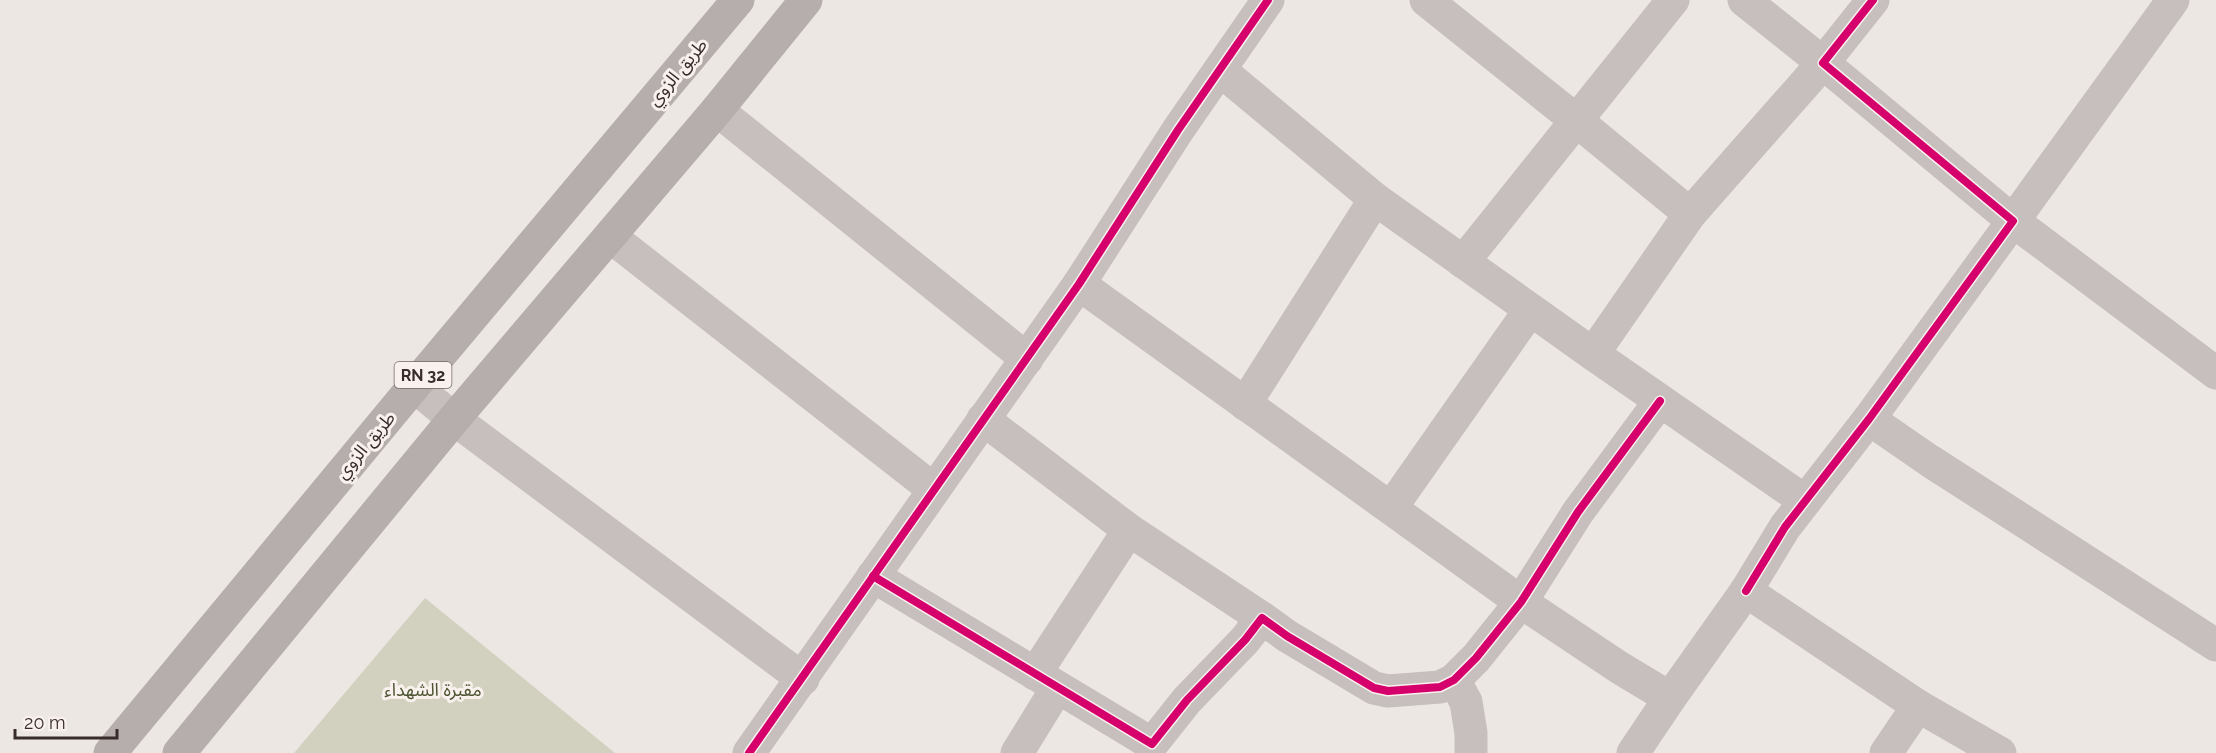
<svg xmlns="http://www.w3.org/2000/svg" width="2216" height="753" font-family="Raleway,'Noto Sans Arabic',sans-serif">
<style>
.green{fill:#d2d1bf}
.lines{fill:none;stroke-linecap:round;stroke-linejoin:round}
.street{stroke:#c6bfbd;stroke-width:33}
.primary{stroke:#b5aeac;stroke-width:33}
.cycleway-casing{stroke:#f9f1ed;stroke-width:11}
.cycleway{stroke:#d6006c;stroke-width:8}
.labels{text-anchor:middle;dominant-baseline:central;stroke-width:6;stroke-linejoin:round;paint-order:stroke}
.shield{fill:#f9f1ed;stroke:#726865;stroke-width:1.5}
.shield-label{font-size:16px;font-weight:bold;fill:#382d2b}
.street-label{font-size:18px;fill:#382d2b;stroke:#f9f1ed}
.park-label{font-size:18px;fill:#4d5431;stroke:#f9f1ed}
</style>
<rect width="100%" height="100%" fill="#ede7e4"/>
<!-- green -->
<path class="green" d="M 425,598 L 615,753 L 294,753 Z"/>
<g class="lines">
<!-- street -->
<g class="street">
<path d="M 1426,0 L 1577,121 L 1690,214"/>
<path d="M 2173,0 L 2013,221 L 2216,373"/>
<path d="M 1220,70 L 1375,199 L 1593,354 L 1805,501"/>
<path d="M 717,110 L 1027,359"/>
<path d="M 611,237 L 933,489"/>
<path d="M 1463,262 L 1673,0"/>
<path d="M 1079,284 L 1521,602 L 1620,668 L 1670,698"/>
<path d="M 1593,354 L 1690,214 L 1823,63 L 1744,0"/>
<path d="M 414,386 L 454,419 L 803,679"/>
<path d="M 1245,404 L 1375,199"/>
<path d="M 983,419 L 1129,530 L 1262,618"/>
<path d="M 1869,419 L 1930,461 L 2216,645"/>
<path d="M 1391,508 L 1530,310"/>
<path d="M 873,576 L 1152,744 L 1187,700 L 1245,640 L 1262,618 L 1287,636 L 1374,688 L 1388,691 L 1440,687 L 1454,680 L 1476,658 L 1521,602 L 1578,512 L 1660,401"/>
<path d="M 1746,591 L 1785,527 L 1869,419 L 2013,221 L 1823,63 L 1873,0"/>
<path d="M 1035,674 L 1129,530"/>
<path d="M 1454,680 L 1466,702 L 1471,733 L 1471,753"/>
<path d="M 749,753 L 1079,284 L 1178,130 L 1268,0"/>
<path d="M 1017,753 L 1057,688"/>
<path d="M 1633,753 L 1670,698 L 1746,591 L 1918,706 L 2000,753"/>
<path d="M 1886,753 L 1918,706"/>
</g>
<!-- primary -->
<g class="primary">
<path d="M 110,753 L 414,386 L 738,0"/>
<path d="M 179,753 L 454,419 L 717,110 L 806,0"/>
</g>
<!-- cycleway casing -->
<g class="cycleway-casing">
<g id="cycleway">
<path d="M 873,576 L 1152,744 L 1187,700 L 1245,640 L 1262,618 L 1287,636 L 1374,688 L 1388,691 L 1440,687 L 1454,680 L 1476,658 L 1521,602 L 1578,512 L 1660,401"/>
<path d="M 1746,591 L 1785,527 L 1869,419 L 2013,221 L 1823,63 L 1873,0"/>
<path d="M 749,753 L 1079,284 L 1178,130 L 1268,0"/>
</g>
</g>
<!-- cycleway -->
<use href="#cycleway" class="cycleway"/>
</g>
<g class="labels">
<!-- shield labels -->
<rect class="shield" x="394.5" y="362" width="57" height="26" rx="4.5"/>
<g class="shield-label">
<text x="423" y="375">RN 32</text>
</g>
<!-- street labels -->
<g class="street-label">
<text transform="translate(677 72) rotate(-50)">طريق الزوي</text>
<text transform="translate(365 445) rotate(-50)">طريق الزوي</text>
</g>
<!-- park labels -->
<g class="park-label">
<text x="433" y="689">مقبرة الشهداء</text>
</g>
</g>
<!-- scale -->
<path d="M15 729v9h102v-9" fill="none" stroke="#382d2b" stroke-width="3"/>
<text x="24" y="729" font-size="18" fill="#382d2b" stroke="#f9f1ed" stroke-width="4.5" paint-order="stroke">20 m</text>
</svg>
